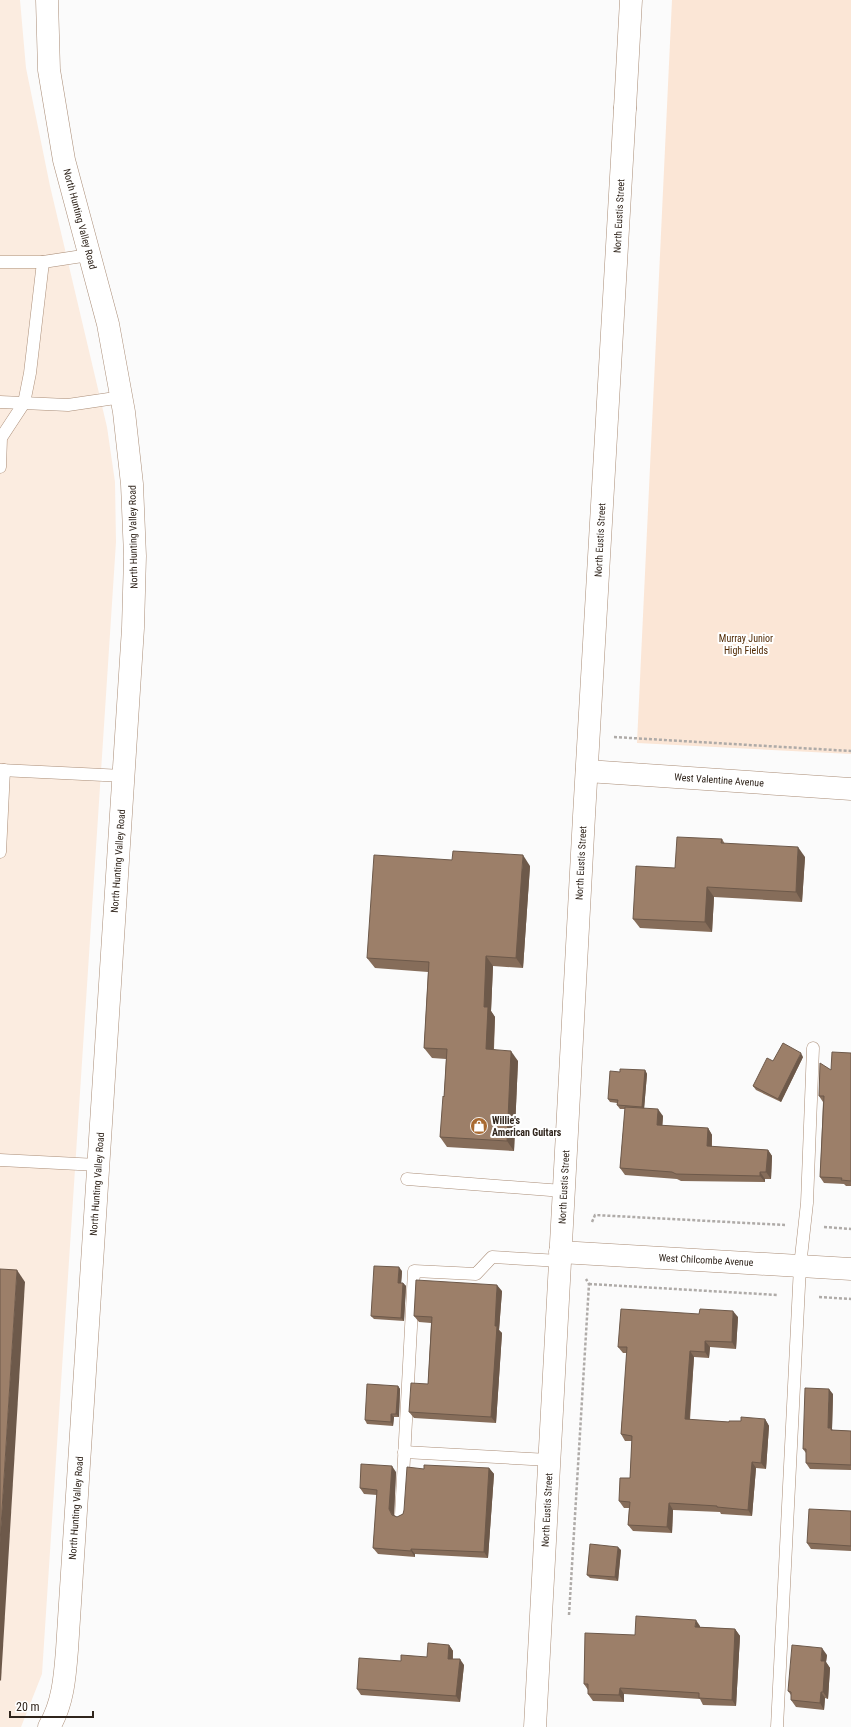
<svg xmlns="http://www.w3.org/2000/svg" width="851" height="1727" font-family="'Roboto Condensed',sans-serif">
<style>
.built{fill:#fbece0}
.green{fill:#fbe6d6}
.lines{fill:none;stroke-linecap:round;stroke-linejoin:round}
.service-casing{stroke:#aa8d77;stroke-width:13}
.minor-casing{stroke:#aa8d77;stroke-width:23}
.secondary-casing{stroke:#aa8d77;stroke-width:23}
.path{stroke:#afaba8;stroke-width:2.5;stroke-dasharray:3 2;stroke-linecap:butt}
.service{stroke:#fff;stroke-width:12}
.minor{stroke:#fff;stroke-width:22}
.secondary{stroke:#fff;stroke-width:22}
.wall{fill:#866d5a}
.shaded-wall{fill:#6d594a}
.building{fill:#9c7f69;stroke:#6d594a}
.labels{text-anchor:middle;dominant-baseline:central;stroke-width:4;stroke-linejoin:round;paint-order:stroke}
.street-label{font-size:10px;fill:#30251c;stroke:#fff}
.park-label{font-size:10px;fill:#522c07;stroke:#fff}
.poi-label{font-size:10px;font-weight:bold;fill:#30251c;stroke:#fff;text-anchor:start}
</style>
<rect width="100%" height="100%" fill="#fbfbfb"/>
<!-- built -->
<path class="built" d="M 0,0 L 20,0 L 26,68 L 50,186 L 107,427 L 115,482 L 116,542 L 42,1674 L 21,1727 L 0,1727 Z"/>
<!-- green -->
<path class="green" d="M 672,0 L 851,0 L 851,754 L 637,743 Z"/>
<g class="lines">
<!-- service casing -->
<g class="service-casing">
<g id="service">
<path d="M 0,262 L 43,262 L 89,255"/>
<path d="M 0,402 L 68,405 L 122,397"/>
<path d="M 0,467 L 1,438 L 24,403 L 30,373 L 43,262"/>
<path d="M 0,770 L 124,776"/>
<path d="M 0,852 L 4,770"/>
<path d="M 0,1160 L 98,1165"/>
<path d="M 407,1179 L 563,1191"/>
<path d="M 404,1452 L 549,1460"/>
<path d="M 401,1515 L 414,1271 L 476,1274 L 492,1257 L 560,1261"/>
<path d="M 777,1727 L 800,1266 L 807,1203 L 813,1048"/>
</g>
</g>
<!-- minor casing -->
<g class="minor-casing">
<g id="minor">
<path d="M 47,0 L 49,70 L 64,160 L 108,324 L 124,412 L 132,484 L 135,556 L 133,628 L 67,1650 C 65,1676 63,1704 49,1727"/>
<path d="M 587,771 L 851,789"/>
<path d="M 560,1252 L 851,1269"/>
<path d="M 535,1727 L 584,816 L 625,108"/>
</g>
</g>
<!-- secondary casing -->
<g class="secondary-casing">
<path id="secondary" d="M 625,108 L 631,0"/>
</g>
<!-- path -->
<g class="path">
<path d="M 614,737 L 851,751"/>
<path d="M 592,1222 L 595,1215 L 785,1225"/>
<path d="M 824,1227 L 851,1229"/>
<path d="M 589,1284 L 778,1295"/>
<path d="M 819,1297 L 851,1299"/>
<path d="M 569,1615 L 589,1284 L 586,1279"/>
</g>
<!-- service -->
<use href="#service" class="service"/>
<!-- minor -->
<use href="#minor" class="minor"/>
<!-- secondary -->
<use href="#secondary" class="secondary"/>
</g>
<!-- wall -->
<g class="wall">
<path d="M 722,839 L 725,844 L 805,857 L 802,902 L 714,897 L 712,932 L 640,928 L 633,919 L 675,868 Z"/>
<path d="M 530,866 L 523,968 L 493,966 L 491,1011 L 495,1017 L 494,1049 L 518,1061 L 514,1151 L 447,1147 L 440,1137 L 444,1097 L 446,1059 L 432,1058 L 424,1048 L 428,972 L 375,968 L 367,958 Z"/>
<path d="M 851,1053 L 851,1186 L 846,1186 L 844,1184 L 824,1183 L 820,1177 L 823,1102 L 819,1096 L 831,1070 Z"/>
<path d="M 803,1057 L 781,1102 L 756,1090 L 753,1086 L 773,1061 Z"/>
<path d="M 645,1070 L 647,1074 L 644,1108 L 663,1116 L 662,1126 L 708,1128 L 712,1135 L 712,1147 L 768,1150 L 772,1156 L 771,1179 L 765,1179 L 765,1182 L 681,1181 L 677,1179 L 625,1175 L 620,1168 L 625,1109 L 620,1109 L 617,1105 L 617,1103 L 610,1102 L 608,1099 Z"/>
<path d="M 402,1271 L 401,1283 L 403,1283 L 406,1286 L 404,1321 L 374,1319 L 371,1316 Z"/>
<path d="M 502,1291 L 499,1330 L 502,1333 L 496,1423 L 414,1418 L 409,1412 L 428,1384 L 431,1323 L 419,1322 L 414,1316 Z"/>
<path d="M 738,1317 L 736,1349 L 710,1347 L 709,1358 L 694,1357 L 690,1420 L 729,1422 L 765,1419 L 769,1426 L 766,1469 L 756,1468 L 752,1516 L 721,1514 L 720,1512 L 673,1510 L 672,1533 L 633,1531 L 628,1525 L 629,1508 L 624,1508 L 619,1501 L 630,1478 L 632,1441 L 625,1441 L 621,1434 L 627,1353 L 623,1353 L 618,1347 Z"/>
<path d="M 398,1386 L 400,1389 L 399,1417 L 394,1417 L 393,1426 L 367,1424 L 365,1420 Z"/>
<path d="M 833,1394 L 832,1429 L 832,1430 L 851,1431 L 851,1470 L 810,1469 L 806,1463 L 806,1453 L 803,1449 Z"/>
<path d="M 489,1468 L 494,1474 L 488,1558 L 415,1554 L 415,1557 L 378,1554 L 373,1548 L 377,1495 L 364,1494 L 360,1488 L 396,1472 L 394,1515 L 397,1517 L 403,1514 L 424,1469 Z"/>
<path d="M 851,1511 L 851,1551 L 811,1549 L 807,1543 Z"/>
<path d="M 621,1550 L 618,1581 L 590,1578 L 587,1575 Z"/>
<path d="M 700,1626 L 700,1627 L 735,1629 L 740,1636 L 736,1706 L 703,1705 L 700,1699 L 624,1694 L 624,1702 L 593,1701 L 588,1694 L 588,1690 L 584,1684 L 635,1635 Z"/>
<path d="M 449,1645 L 453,1651 L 453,1659 L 464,1665 L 460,1702 L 361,1695 L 357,1689 L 427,1657 Z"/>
<path d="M 827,1655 L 826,1662 L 830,1668 L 828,1699 L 825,1698 L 824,1710 L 796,1707 L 791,1700 L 791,1695 L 788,1691 Z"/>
</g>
<!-- shaded-wall -->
<g class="shaded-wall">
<path d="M 798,847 L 805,857 L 802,902 L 796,892 Z"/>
<path d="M 523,855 L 530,866 L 523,968 L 516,958 Z"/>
<path d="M 707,887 L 714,897 L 712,932 L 705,922 Z"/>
<path d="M 486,956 L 493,966 L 491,1011 L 495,1017 L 493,1059 L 486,1049 L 484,1007 Z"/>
<path d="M 511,1051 L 518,1061 L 514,1151 L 507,1141 Z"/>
<path d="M 801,1053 L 803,1057 L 781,1102 L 778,1099 Z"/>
<path d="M 645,1070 L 647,1074 L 644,1110 L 642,1107 Z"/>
<path d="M 658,1109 L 663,1116 L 662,1132 L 657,1125 Z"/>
<path d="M 708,1128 L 712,1135 L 711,1153 L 707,1146 Z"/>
<path d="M 768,1150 L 772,1156 L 771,1179 L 766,1172 Z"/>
<path d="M 760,1172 L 765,1179 L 765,1182 L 760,1176 Z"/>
<path d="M 399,1267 L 402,1271 L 401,1286 L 398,1283 Z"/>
<path d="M 17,1270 L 25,1282 L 1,1681 L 0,1680 L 0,1543 Z"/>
<path d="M 403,1283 L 406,1286 L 404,1321 L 401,1318 Z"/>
<path d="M 497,1285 L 502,1291 L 499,1330 L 502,1333 L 496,1423 L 491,1417 L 495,1326 Z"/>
<path d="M 733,1311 L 738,1317 L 736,1349 L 732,1342 Z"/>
<path d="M 705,1341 L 710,1347 L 709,1358 L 705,1352 Z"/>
<path d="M 690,1351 L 694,1357 L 689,1425 L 685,1419 Z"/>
<path d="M 398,1386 L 400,1389 L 399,1417 L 396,1414 Z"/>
<path d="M 829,1389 L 833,1394 L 832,1429 L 835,1434 L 828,1428 Z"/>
<path d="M 391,1414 L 394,1417 L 393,1426 L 391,1422 Z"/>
<path d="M 765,1419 L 769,1426 L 766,1469 L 761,1463 Z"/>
<path d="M 752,1462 L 756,1468 L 752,1516 L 748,1510 Z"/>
<path d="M 392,1466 L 396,1472 L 394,1515 L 397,1521 L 389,1509 Z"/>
<path d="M 489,1468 L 494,1474 L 488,1558 L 484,1552 Z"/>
<path d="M 669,1503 L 673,1510 L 672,1533 L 667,1527 Z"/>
<path d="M 618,1547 L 621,1550 L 618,1581 L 615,1577 Z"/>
<path d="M 411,1549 L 415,1554 L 415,1557 L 411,1551 Z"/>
<path d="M 696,1620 L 700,1626 L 700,1634 L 695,1627 Z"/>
<path d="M 735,1629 L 740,1636 L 736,1706 L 732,1700 Z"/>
<path d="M 449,1645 L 453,1651 L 452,1665 L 448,1659 Z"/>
<path d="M 822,1648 L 827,1655 L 826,1662 L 830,1668 L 828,1699 L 823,1692 L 821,1661 Z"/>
<path d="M 460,1659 L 464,1665 L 460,1702 L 456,1696 Z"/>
<path d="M 620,1688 L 624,1694 L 624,1702 L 619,1695 Z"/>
<path d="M 821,1692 L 825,1698 L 824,1710 L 820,1703 Z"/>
</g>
<!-- building -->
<g class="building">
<path d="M 677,837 L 722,839 L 721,843 L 798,847 L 796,892 L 707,887 L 705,922 L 633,919 L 636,866 L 675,868 Z"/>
<path d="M 453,851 L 523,855 L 516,958 L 486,956 L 484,1007 L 488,1007 L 486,1049 L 511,1051 L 507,1141 L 440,1137 L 443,1096 L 444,1097 L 447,1049 L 424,1048 L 429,962 L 367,958 L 374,855 L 452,860 Z"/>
<path d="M 783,1043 L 801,1053 L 778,1099 L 753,1086 L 767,1058 L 773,1061 Z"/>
<path d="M 832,1052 L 851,1053 L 851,1181 L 841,1180 L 842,1178 L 820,1177 L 824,1096 L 819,1096 L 820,1063 L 831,1070 Z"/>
<path d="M 620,1069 L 645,1070 L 642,1107 L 617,1105 L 618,1100 L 608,1099 L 610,1071 L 620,1072 Z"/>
<path d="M 625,1107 L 658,1109 L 657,1125 L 708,1128 L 707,1146 L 768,1150 L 766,1172 L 760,1172 L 760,1176 L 676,1174 L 672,1172 L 620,1168 Z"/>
<path d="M 374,1266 L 399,1267 L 398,1283 L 403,1283 L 401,1318 L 371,1316 Z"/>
<path d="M 0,1269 L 17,1270 L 0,1543 Z"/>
<path d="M 416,1280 L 497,1285 L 495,1326 L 497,1326 L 491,1417 L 409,1412 L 411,1383 L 428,1384 L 432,1317 L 414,1316 Z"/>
<path d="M 621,1309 L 699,1314 L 700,1309 L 733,1311 L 732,1342 L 705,1341 L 705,1352 L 690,1351 L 685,1419 L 729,1422 L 729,1421 L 741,1421 L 741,1417 L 765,1419 L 761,1463 L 752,1462 L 748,1510 L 717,1507 L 717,1506 L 669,1503 L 667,1527 L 628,1525 L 630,1502 L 619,1501 L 620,1478 L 630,1478 L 632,1436 L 621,1434 L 627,1347 L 618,1347 Z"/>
<path d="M 367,1384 L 398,1386 L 396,1414 L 391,1414 L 391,1422 L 365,1420 Z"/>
<path d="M 805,1388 L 829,1389 L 828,1428 L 831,1428 L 831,1430 L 851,1431 L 851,1465 L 806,1463 L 806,1449 L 803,1449 Z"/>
<path d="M 361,1464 L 392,1466 L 389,1509 L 392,1515 L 397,1517 L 403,1514 L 404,1510 L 407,1467 L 424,1469 L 424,1465 L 489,1468 L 484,1552 L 411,1549 L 411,1551 L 373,1548 L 377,1490 L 360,1488 Z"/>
<path d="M 809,1509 L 851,1511 L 851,1546 L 807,1543 Z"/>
<path d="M 590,1544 L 618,1547 L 615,1577 L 587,1575 Z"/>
<path d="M 636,1616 L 696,1620 L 695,1627 L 735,1629 L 732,1700 L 699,1698 L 699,1693 L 620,1688 L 619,1695 L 588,1694 L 588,1684 L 584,1684 L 585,1633 L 635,1635 Z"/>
<path d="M 428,1643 L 449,1645 L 448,1659 L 460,1659 L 456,1696 L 357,1689 L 359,1658 L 401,1661 L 401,1655 L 427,1657 Z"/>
<path d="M 792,1645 L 822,1648 L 821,1661 L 825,1661 L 823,1692 L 821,1692 L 820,1703 L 791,1700 L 791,1692 L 788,1691 Z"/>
</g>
<!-- icons -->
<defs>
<g id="shop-disc" transform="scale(0.9)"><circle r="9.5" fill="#a96a31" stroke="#fff"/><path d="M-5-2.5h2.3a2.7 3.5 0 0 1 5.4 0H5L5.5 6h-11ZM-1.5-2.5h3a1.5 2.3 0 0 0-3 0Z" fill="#fff"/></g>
</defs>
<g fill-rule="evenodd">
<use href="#shop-disc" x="479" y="1126"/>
</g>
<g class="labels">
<!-- street labels -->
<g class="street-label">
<text transform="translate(619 216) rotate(-87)">North Eustis Street</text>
<text transform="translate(80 219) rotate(75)">North Hunting Valley Road</text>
<text transform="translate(133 537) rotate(-91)">North Hunting Valley Road</text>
<text transform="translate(600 540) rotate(-87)">North Eustis Street</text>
<text transform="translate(719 780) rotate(4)">West Valentine Avenue</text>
<text transform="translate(118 861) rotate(-86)">North Hunting Valley Road</text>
<text transform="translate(581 863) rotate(-87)">North Eustis Street</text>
<text transform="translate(97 1184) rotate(-86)">North Hunting Valley Road</text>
<text transform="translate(564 1187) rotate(-87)">North Eustis Street</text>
<text transform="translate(706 1260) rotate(3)">West Chilcombe Avenue</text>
<text transform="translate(76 1508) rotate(-86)">North Hunting Valley Road</text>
<text transform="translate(547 1510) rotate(-87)">North Eustis Street</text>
</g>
<!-- park labels -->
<g class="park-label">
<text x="746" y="638">Murray Junior<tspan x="746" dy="12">High Fields</tspan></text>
</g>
<!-- poi labels -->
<g class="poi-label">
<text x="492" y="1120">Willie's<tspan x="492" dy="12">American Guitars</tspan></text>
</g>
</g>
<!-- scale -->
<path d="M10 1711v6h83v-6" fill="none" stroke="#30251c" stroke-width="2"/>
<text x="16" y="1711" font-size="12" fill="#30251c" stroke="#ffffff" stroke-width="3" paint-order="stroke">20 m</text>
</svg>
